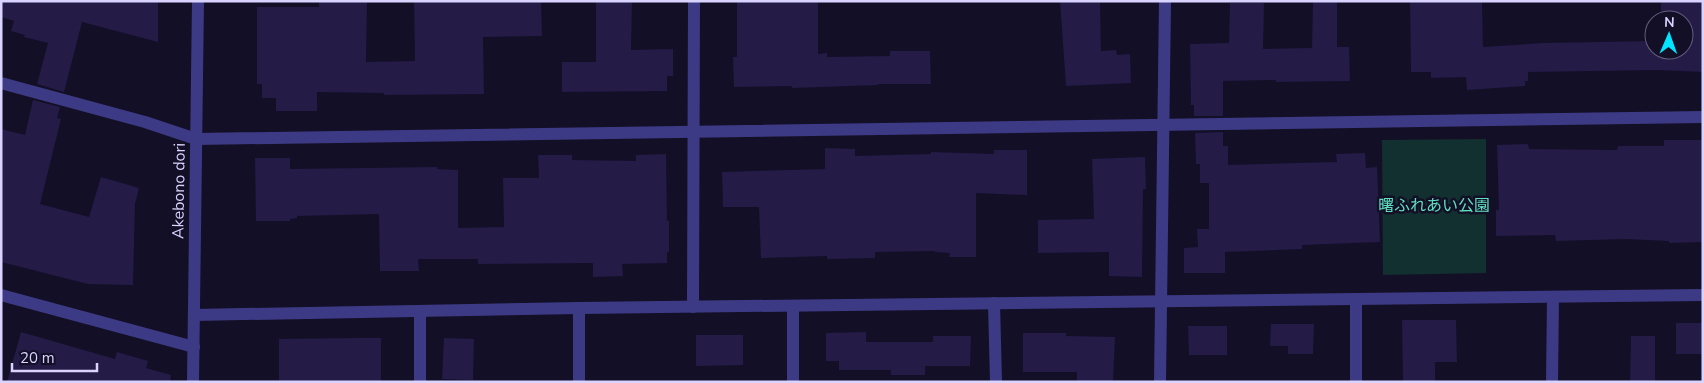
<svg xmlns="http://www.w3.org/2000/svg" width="1704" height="383" font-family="'Nunito Sans','Noto Sans JP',sans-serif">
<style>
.green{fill:#12302f}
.building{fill:#241b47}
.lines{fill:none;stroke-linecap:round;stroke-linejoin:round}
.minor{stroke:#3d3a85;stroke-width:12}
.tertiary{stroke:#3d3a85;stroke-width:12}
.labels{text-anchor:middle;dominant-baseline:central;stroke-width:5;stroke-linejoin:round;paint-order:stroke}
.street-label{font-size:16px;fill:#d9d4ff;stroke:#130f26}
.park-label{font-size:16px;fill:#5fe0c0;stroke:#130f26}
</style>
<rect width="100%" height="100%" fill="#130f26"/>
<!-- green -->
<path class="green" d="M 1486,139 L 1486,273 L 1383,275 L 1382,140 Z"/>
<!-- building -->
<g class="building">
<path d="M 1,1 L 158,1 L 158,42 L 82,22 L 64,92 L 37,84 L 48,43 L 24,37 L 25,35 L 11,31 L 14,21 L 1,17 Z"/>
<path d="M 319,1 L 367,1 L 366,62 L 415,61 L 414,1 L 541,1 L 542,36 L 483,37 L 484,94 L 384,95 L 384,93 L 317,92 L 317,111 L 276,111 L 276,98 L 262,98 L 262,84 L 257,84 L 257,7 L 319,7 Z"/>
<path d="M 596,1 L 632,1 L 631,50 L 673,49 L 673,76 L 667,76 L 667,91 L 562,92 L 562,62 L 596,62 Z"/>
<path d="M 737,1 L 818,1 L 818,54 L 827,53 L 827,57 L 890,56 L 890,51 L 930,51 L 931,84 L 878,84 L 878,85 L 792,88 L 792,86 L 734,87 L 733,57 L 737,57 Z"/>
<path d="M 1060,1 L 1100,1 L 1101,51 L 1116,50 L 1117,55 L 1130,54 L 1131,83 L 1066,86 Z"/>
<path d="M 1313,1 L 1337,1 L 1337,47 L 1349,47 L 1350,81 L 1276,82 L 1276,80 L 1223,81 L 1223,116 L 1194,116 L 1194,105 L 1191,105 L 1190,44 L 1229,43 L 1230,3 L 1264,3 L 1263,49 L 1312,48 Z"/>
<path d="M 1410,1 L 1482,1 L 1483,47 L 1544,43 L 1654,41 L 1654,50 L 1684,50 L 1684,20 L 1661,20 L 1661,1 L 1703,1 L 1703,72 L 1657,70 L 1528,72 L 1528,81 L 1525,81 L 1525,86 L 1467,90 L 1466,77 L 1431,78 L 1431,72 L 1411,72 Z"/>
<path d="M 33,100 L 60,107 L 57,118 L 61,119 L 40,204 L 89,217 L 101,177 L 139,188 L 135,204 L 133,285 L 88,284 L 1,262 L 1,129 L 25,135 Z"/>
<path d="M 1223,132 L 1223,146 L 1228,146 L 1228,165 L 1337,162 L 1336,154 L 1365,153 L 1366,168 L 1377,167 L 1380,242 L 1302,245 L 1302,249 L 1225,252 L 1225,273 L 1184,273 L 1184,248 L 1198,247 L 1197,229 L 1209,229 L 1209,183 L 1200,183 L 1200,164 L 1196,164 L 1195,133 Z"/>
<path d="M 1664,140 L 1703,140 L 1703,242 L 1669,243 L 1669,241 L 1626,239 L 1556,241 L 1555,235 L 1496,236 L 1496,210 L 1499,210 L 1497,145 L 1528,144 L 1529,149 L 1617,150 L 1618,146 L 1664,146 Z"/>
<path d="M 825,148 L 855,149 L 855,156 L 931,154 L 931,152 L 994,154 L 994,150 L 1027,150 L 1027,195 L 976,193 L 976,257 L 949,257 L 950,253 L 935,252 L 935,251 L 875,252 L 875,258 L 827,259 L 827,256 L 761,258 L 759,207 L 723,207 L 722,172 L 825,169 Z"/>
<path d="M 666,154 L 667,221 L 669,221 L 669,252 L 667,252 L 667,263 L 622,264 L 623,276 L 593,277 L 593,263 L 478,264 L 478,259 L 418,259 L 419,271 L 380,271 L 379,214 L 297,216 L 297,218 L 290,219 L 290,221 L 256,221 L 255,158 L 290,158 L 290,169 L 437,167 L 437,169 L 458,170 L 458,228 L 504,227 L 503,178 L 539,178 L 538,155 L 572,155 L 572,160 L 636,161 L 636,155 Z"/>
<path d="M 1145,157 L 1146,189 L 1143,189 L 1142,277 L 1109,276 L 1109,252 L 1038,253 L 1038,220 L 1094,219 L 1092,159 Z"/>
<path d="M 1402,320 L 1456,320 L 1457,362 L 1435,362 L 1435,382 L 1403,382 Z"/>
<rect x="1676" y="323" width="27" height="31"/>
<path d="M 1271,324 L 1314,324 L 1313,354 L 1288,354 L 1288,346 L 1270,346 Z"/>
<path d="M 1188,326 L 1227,326 L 1227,355 L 1189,355 Z"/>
<path d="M 21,332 L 115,359 L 117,352 L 148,361 L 146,368 L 171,375 L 170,382 L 7,382 Z"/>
<path d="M 866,332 L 866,342 L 933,342 L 933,336 L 971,336 L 970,366 L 925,366 L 925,375 L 891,375 L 891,370 L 839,370 L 839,361 L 826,361 L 826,333 Z"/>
<path d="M 1023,333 L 1066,333 L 1066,336 L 1115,337 L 1113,382 L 1077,382 L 1077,372 L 1023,372 Z"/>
<path d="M 696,335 L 743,335 L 743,365 L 696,366 Z"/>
<path d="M 1631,336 L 1655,336 L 1655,382 L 1630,382 Z"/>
<path d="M 357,338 L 381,338 L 381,382 L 279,382 L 279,339 Z"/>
<path d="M 444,338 L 474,339 L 473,380 L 442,379 Z"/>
</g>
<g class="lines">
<!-- minor -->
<g class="minor">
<path d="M 1,83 L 145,122 L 196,139 L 1703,117"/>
<path d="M 1,295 L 194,347"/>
<path d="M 994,303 L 996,382"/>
<path d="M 693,307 L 694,1"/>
<path d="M 579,308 L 579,382"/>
<path d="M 194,315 L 579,308 L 1703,295"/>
<path d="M 420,382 L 420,311"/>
<path d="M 793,382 L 793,306"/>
<path d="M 1160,382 L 1165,1"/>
<path d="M 1356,382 L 1356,299"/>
<path d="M 1552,382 L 1553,297"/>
</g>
<!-- tertiary -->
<path class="tertiary" d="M 193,382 L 198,1"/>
</g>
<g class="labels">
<!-- street labels -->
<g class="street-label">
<text transform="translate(179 191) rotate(-89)">Akebono dori</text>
</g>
<!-- park labels -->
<g class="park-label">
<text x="1434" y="206">曙ふれあい公園</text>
</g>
</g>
<!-- border -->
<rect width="1704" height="383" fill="none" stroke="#d9d4ff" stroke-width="5"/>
<!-- north arrow -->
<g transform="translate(1669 35) rotate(2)"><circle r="24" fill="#130f26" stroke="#625e7d"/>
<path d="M0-4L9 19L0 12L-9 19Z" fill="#00e5ff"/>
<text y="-8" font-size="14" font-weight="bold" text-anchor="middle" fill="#d9d4ff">N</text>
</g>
<!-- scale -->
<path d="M12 363v8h85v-8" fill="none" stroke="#d9d4ff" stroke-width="2.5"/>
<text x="20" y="363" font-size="15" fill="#d9d4ff" stroke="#130f26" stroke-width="4" paint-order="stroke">20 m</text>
</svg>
